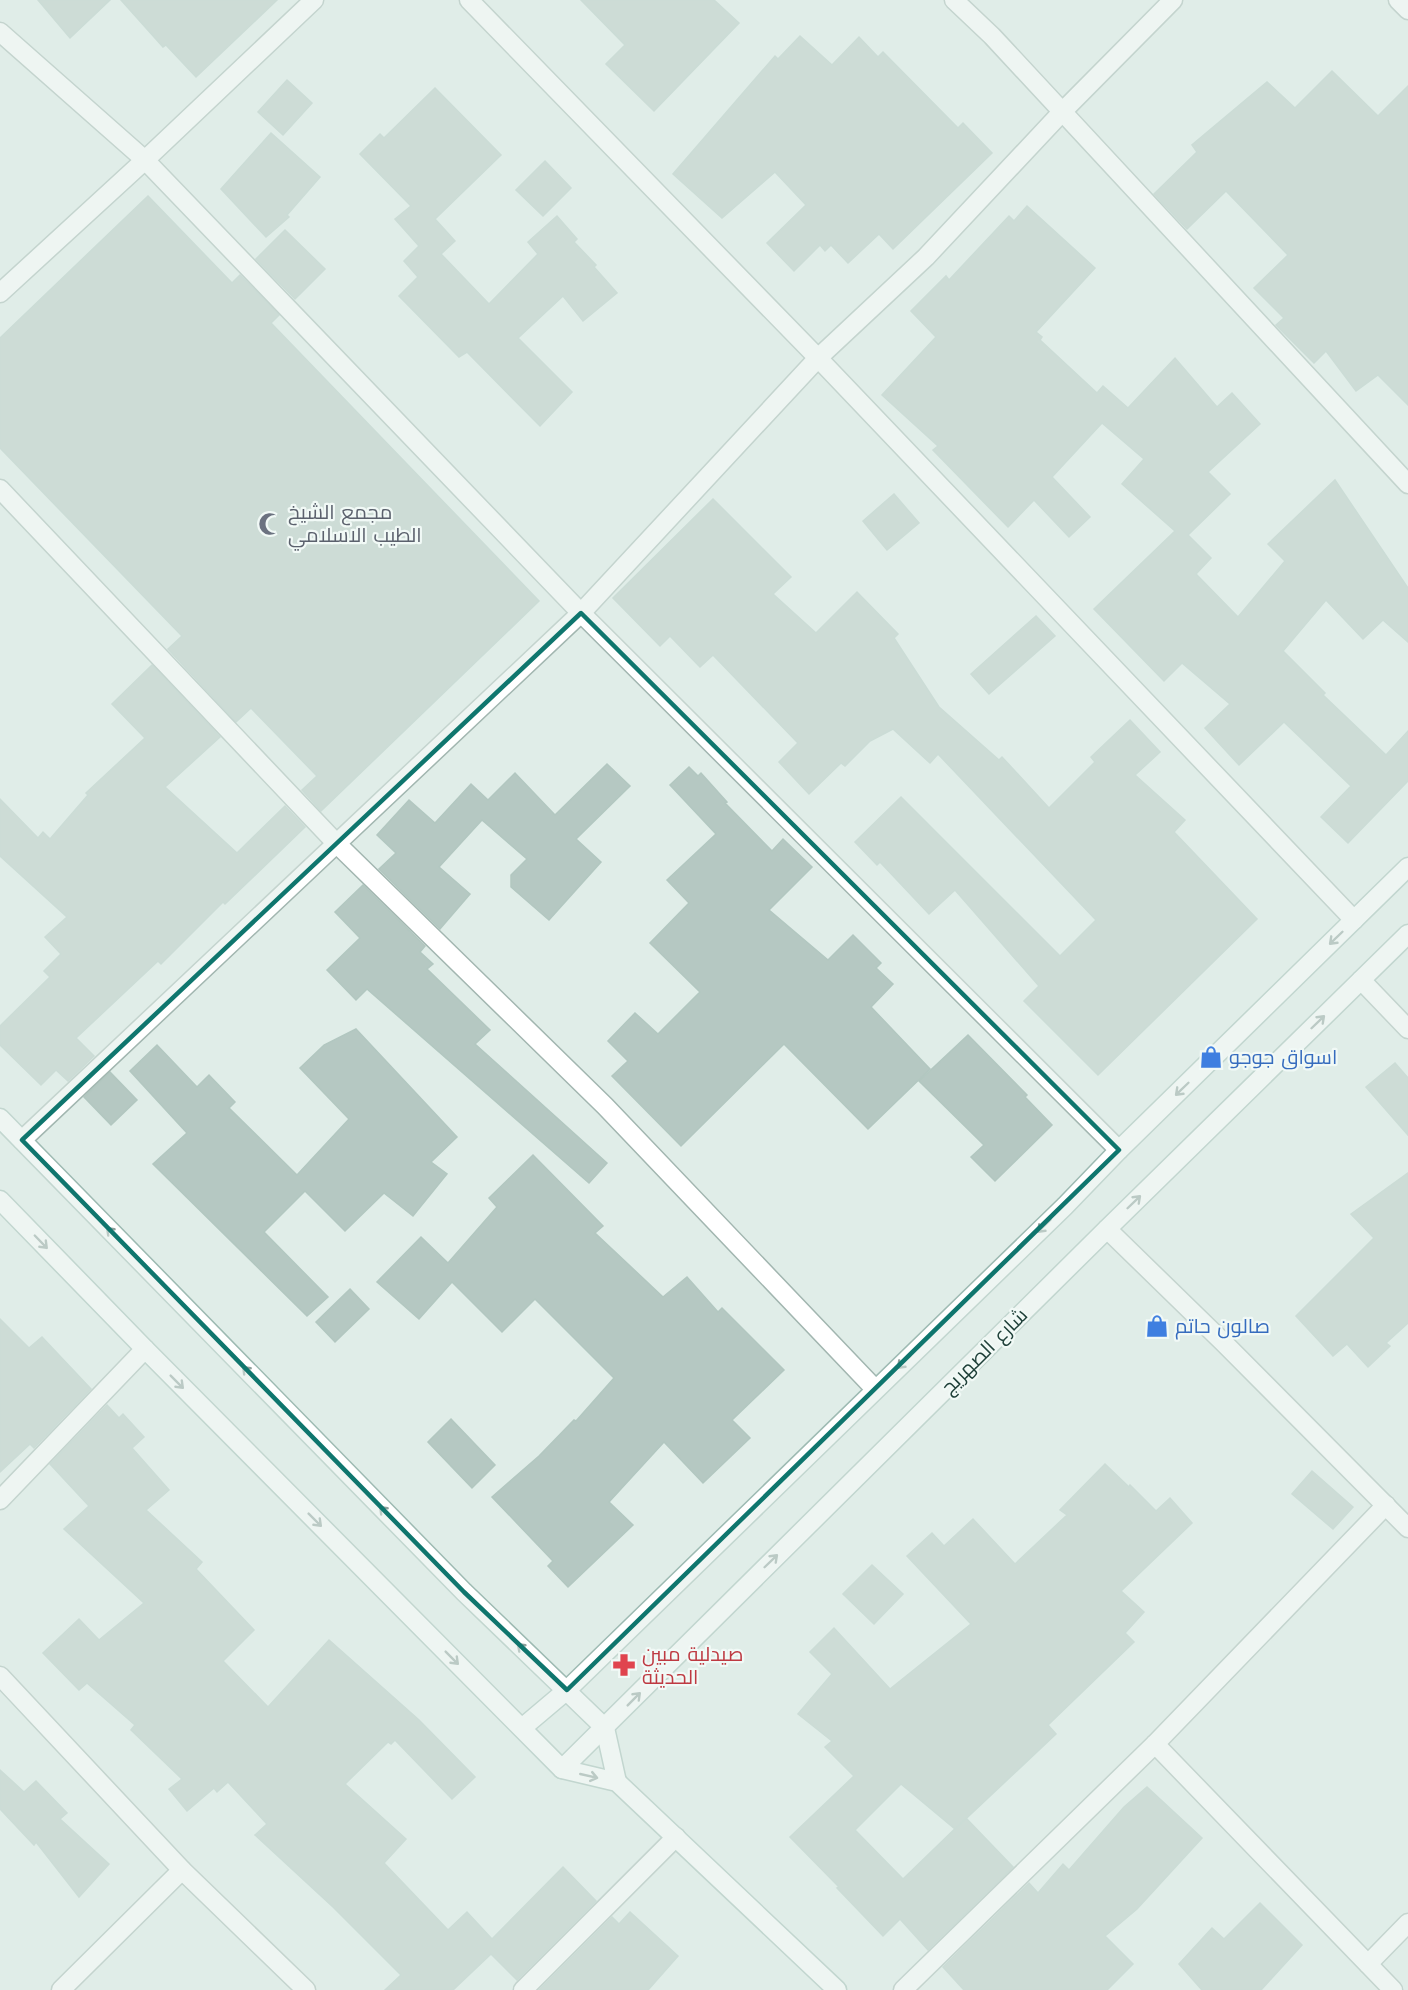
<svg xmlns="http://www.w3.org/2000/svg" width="1408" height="1990" font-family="'Work Sans',Cairo,sans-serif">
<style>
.building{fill:#b5c8c2;stroke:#b2c7c0;stroke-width:1.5}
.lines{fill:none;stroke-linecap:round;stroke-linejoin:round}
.minor-casing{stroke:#a2b6b0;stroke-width:21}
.secondary-casing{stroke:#9dbab2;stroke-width:21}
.minor{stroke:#fff;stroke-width:18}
.secondary{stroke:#fff;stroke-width:18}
.oneway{stroke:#8fa09c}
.marked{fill:none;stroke:#0f766e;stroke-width:4.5;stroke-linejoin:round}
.labels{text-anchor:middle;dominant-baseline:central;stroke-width:4.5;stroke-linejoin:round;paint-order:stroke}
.worship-label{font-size:20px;fill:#5b616d;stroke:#f1f9f6;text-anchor:start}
.shop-label{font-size:20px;fill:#366cbe;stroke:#f1f9f6;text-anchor:start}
.street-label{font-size:20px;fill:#1f4039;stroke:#f1f9f6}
.health-label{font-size:20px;fill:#be3a42;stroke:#f1f9f6;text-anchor:start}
</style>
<rect width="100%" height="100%" fill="#e0ede8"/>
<!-- building -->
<g class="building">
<path d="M 38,0 L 110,0 L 70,38 Z"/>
<path d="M 121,0 L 277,0 L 196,77 L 166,45 L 163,47 Z"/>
<path d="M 581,0 L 714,0 L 739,23 L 654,111 L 606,64 L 625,45 Z"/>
<path d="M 800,36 L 832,65 L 859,37 L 878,57 L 883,52 L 958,128 L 963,123 L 992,153 L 893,249 L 879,234 L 848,263 L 831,245 L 825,251 L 820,245 L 794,271 L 767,243 L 806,205 L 775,172 L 722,218 L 673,174 L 775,56 L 778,59 Z"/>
<path d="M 1332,71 L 1378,116 L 1408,86 L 1408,405 L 1378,375 L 1356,391 L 1326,351 L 1314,363 L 1276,325 L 1284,318 L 1254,288 L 1288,255 L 1226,191 L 1187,229 L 1154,194 L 1197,152 L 1192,145 L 1267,82 L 1295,108 Z"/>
<path d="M 287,80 L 312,103 L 283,135 L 258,112 Z"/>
<path d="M 435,88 L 501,155 L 435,219 L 455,241 L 441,254 L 489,304 L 538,254 L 528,242 L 557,216 L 577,239 L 574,242 L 596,265 L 594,267 L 617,293 L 583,321 L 563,296 L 518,338 L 572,392 L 540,426 L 467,352 L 459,357 L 399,296 L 418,277 L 404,261 L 419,246 L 395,219 L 411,206 L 360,154 L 380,134 L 384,138 Z"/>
<path d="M 271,133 L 320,177 L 287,215 L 289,217 L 266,237 L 221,189 Z"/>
<path d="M 545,161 L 571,188 L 543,216 L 516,190 Z"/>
<path d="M 148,196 L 232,283 L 240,275 L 279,315 L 271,323 L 539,601 L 321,811 L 302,790 L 317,776 L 251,708 L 236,722 L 168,649 L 182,636 L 0,448 L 0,338 Z"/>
<path d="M 1027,206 L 1095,268 L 1036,332 L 1042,337 L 1040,340 L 1097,393 L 1103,386 L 1128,408 L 1175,358 L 1217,407 L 1232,393 L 1260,424 L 1208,472 L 1230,494 L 1188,535 L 1211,558 L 1196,574 L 1238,617 L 1285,561 L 1268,544 L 1335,480 L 1408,588 L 1408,642 L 1383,620 L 1363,639 L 1326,600 L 1283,651 L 1325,693 L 1323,695 L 1386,755 L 1408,731 L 1408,781 L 1348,843 L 1321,817 L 1351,786 L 1284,722 L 1239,765 L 1205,728 L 1230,704 L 1182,663 L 1164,681 L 1094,609 L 1175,531 L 1122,484 L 1144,459 L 1102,423 L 1052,477 L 1090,517 L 1069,537 L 1034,500 L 1008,527 L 933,450 L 938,446 L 882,395 L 936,337 L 911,311 L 946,276 L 949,280 L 1009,216 L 1014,221 Z"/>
<path d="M 285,230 L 325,269 L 295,299 L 256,259 Z"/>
<path d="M 894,494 L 919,523 L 887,550 L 863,521 Z"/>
<path d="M 713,499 L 791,577 L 773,594 L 816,633 L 857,592 L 898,634 L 894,638 L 939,707 L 999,760 L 1002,757 L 1049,808 L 1095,762 L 1091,757 L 1130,720 L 1160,752 L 1135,775 L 1185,820 L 1174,832 L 1257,919 L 1098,1075 L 1024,1001 L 1039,986 L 955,890 L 929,914 L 880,862 L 877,865 L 855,842 L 901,797 L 1060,956 L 1096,920 L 938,754 L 930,763 L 893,729 L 870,741 L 845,766 L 841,763 L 809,794 L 779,762 L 798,743 L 713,655 L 700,667 L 670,636 L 660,646 L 613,598 Z"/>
<path d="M 1036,616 L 1055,636 L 989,694 L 971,674 Z"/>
<path d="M 152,665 L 220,737 L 165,787 L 237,853 L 285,806 L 305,827 L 225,904 L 223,902 L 161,964 L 158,961 L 76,1038 L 94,1056 L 68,1081 L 56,1070 L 41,1085 L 0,1045 L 0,1026 L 50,977 L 44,971 L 61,954 L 45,937 L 67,917 L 0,856 L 0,799 L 38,838 L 43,832 L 50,839 L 88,795 L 86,793 L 145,738 L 112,704 Z"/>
<path d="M 607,764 L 630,786 L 576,839 L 601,862 L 549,920 L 511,887 L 511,875 L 527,859 L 482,820 L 439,867 L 470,894 L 440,929 L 379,869 L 396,853 L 377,835 L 409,800 L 435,823 L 471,784 L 488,800 L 515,773 L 555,815 Z"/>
<path d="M 689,767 L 698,776 L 701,773 L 727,802 L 725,803 L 772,851 L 783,839 L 812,867 L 769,910 L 828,960 L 853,935 L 881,963 L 876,968 L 893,984 L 871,1007 L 930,1069 L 868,1129 L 784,1044 L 681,1146 L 612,1076 L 628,1061 L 608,1041 L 635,1013 L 658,1034 L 700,992 L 650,943 L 689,903 L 667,880 L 716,834 L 670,785 Z"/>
<path d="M 363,885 L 425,946 L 420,952 L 433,964 L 427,969 L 490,1030 L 475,1044 L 607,1163 L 589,1183 L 367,989 L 356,1000 L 327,970 L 360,938 L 335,912 Z"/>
<path d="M 356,1029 L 457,1137 L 431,1162 L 447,1174 L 413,1216 L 384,1193 L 345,1231 L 305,1191 L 264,1232 L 328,1297 L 307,1316 L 153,1164 L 187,1133 L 130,1071 L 157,1045 L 197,1087 L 209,1075 L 235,1102 L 229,1108 L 297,1175 L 349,1119 L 300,1068 L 324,1045 Z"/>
<path d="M 968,1035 L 1027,1095 L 1025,1097 L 1052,1125 L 995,1181 L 971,1157 L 984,1145 L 919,1081 Z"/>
<path d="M 1395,1063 L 1408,1078 L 1408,1135 L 1366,1087 Z"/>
<path d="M 110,1072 L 137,1100 L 111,1125 L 84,1097 Z"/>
<path d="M 533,1155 L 603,1226 L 595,1233 L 663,1297 L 687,1277 L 718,1312 L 722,1308 L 784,1370 L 732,1420 L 750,1438 L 703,1483 L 664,1442 L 609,1502 L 633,1525 L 568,1587 L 548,1566 L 553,1561 L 492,1497 L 539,1456 L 574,1420 L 576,1421 L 614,1378 L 535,1299 L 502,1332 L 452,1282 L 419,1319 L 377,1282 L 421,1237 L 448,1263 L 497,1207 L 489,1198 Z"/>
<path d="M 1408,1173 L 1408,1323 L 1386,1343 L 1390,1346 L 1368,1367 L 1347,1344 L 1333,1356 L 1296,1316 L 1374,1238 L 1351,1214 Z"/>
<path d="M 350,1289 L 369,1309 L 335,1342 L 316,1322 Z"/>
<path d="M 0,1319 L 29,1348 L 42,1337 L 91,1389 L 34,1448 L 30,1444 L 0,1472 Z"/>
<path d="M 107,1405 L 119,1418 L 123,1414 L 144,1437 L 132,1448 L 169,1490 L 146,1510 L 202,1562 L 196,1569 L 254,1630 L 223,1661 L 268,1707 L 329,1640 L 419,1720 L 475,1777 L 452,1799 L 395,1740 L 391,1744 L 388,1742 L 345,1784 L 406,1839 L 384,1863 L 448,1930 L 467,1912 L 492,1939 L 563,1867 L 596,1901 L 517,1980 L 491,1954 L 453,1990 L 385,1990 L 401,1975 L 333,1907 L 255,1835 L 267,1824 L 228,1782 L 217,1792 L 214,1788 L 187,1811 L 169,1789 L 182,1779 L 131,1730 L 135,1725 L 87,1683 L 79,1690 L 43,1653 L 79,1619 L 99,1640 L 144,1603 L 64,1529 L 89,1506 L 50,1464 Z"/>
<path d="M 451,1419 L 495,1465 L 472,1488 L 428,1442 Z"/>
<path d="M 1105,1464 L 1129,1487 L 1130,1485 L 1156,1511 L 1170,1498 L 1192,1523 L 1121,1591 L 1144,1612 L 1125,1633 L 1134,1642 L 1048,1725 L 1056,1734 L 955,1829 L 901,1784 L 855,1830 L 903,1879 L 966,1818 L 1013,1867 L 928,1950 L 900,1919 L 883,1936 L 837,1888 L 839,1887 L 790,1837 L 854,1776 L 825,1747 L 832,1741 L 798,1714 L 832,1674 L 810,1652 L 834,1628 L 890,1689 L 971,1624 L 907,1556 L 932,1533 L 944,1546 L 973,1519 L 1015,1564 L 1067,1515 L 1060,1510 Z"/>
<path d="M 1312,1471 L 1353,1507 L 1333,1529 L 1292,1494 Z"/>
<path d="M 872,1565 L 903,1594 L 874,1624 L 843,1594 Z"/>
<path d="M 0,1770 L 24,1792 L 36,1781 L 67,1813 L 60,1819 L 109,1864 L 79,1897 L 36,1842 L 34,1845 L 0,1809 Z"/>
<path d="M 1147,1787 L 1202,1838 L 1137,1909 L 1105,1936 L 1133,1964 L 1107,1990 L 964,1990 L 943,1967 L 1029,1883 L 1038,1893 L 1063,1864 L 1069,1870 L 1124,1807 Z"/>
<path d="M 1260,1903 L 1302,1945 L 1261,1990 L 1202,1990 L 1179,1964 L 1212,1928 L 1224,1939 Z"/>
<path d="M 630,1912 L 678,1956 L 648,1990 L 539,1990 L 612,1917 L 619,1924 Z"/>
</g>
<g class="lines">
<!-- minor casing -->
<g class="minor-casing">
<g id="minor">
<path d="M 469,0 L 818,358 L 1354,920"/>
<path d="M 954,0 L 992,36 L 1408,484"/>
<path d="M 1398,0 L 1408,10"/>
<path d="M 0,32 L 145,160 L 581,613 L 1119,1150"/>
<path d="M 0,293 L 145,160 L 314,0"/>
<path d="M 0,489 L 337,844 L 605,1106 L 875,1389"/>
<path d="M 1361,980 L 1408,1029"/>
<path d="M 22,1140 L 581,613 L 818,358 L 926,257 L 1062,112 L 1173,0"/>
<path d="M 1107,1229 L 1224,1343 L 1408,1528"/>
<path d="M 0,1500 L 145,1349"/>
<path d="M 0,1676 L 182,1870 L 306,1990"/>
<path d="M 1155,1744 L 1393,1990"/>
<path d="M 1368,1964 L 1408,1923"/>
<path d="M 61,1990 L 182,1870"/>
<path d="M 523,1990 L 676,1837"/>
<path d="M 903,1990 L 1155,1744 L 1386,1505"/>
</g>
</g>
<!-- secondary casing -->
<g class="secondary-casing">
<g id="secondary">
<path d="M 0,1118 L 464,1592 L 605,1728 L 617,1782"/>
<path d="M 0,1200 L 145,1349 L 562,1769 L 617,1782 L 837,1990"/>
<path d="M 522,1728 L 567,1690 L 1065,1206 L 1119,1150 L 1408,867"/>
<path d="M 562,1769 L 1107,1229 L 1408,934"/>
</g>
</g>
<!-- minor -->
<use href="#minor" class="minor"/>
<!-- secondary -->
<use href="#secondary" class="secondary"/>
</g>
<!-- one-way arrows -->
<defs><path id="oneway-shaft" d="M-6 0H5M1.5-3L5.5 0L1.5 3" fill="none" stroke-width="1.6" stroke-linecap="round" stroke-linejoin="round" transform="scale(1.5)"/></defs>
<g class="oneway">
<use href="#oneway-shaft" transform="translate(1336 938) rotate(136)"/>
<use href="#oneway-shaft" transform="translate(1318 1022) rotate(-44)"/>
<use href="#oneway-shaft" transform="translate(1182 1089) rotate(136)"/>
<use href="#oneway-shaft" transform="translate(1134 1202) rotate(-44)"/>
<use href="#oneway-shaft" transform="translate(1044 1226) rotate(136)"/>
<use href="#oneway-shaft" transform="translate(113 1234) rotate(-135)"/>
<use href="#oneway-shaft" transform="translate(41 1242) rotate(46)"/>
<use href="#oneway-shaft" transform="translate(904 1362) rotate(136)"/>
<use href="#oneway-shaft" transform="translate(249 1373) rotate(-134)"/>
<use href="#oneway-shaft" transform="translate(177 1382) rotate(45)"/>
<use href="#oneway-shaft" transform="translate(386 1513) rotate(-134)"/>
<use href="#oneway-shaft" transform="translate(315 1520) rotate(45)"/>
<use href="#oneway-shaft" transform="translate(771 1561) rotate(-44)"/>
<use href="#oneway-shaft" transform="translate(524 1650) rotate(-136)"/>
<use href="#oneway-shaft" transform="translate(452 1658) rotate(45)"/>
<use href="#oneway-shaft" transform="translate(634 1699) rotate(-45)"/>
<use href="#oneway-shaft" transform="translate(589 1776) rotate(13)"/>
</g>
<!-- marked area -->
<path d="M0 0H1408V1990H0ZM 581,613 L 1119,1150 L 567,1690 L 464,1592 L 22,1140 Z" fill="#e0ede8" fill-opacity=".55" fill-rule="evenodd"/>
<path class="marked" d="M 581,613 L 1119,1150 L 567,1690 L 464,1592 L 22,1140 Z"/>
<!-- icons -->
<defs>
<g id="mosque-bare" transform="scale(1.8)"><path d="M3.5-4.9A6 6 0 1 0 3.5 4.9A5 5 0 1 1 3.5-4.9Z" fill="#6b7280" stroke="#f1f9f6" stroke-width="2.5" paint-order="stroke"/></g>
<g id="shop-bare" transform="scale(1.8)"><path d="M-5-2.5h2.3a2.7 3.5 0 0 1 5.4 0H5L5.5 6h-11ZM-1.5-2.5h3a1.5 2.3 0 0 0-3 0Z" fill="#3f7fe0" stroke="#f1f9f6" stroke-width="2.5" paint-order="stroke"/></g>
<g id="pharmacy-bare" transform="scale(1.8)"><path d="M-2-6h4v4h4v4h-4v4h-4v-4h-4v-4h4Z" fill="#e0444e" stroke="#f1f9f6" stroke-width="2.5" paint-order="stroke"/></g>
</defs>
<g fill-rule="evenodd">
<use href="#mosque-bare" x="270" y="524"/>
<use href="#shop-bare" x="1211" y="1057"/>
<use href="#shop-bare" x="1157" y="1326"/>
<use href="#pharmacy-bare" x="624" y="1665"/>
</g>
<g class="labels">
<!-- worship labels -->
<g class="worship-label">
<text x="288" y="512">مجمع الشيخ<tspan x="288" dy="23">الطيب الاسلامي</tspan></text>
</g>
<!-- shop labels -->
<g class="shop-label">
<text x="1229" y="1057">اسواق جوجو</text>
<text x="1175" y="1326">صالون حاتم</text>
</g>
<!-- street labels -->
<g class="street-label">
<text transform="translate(984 1351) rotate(-45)">شارع الصهريج</text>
</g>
<!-- health labels -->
<g class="health-label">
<text x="642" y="1654">صيدلية مبين<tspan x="642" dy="23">الحديثة</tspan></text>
</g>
</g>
</svg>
